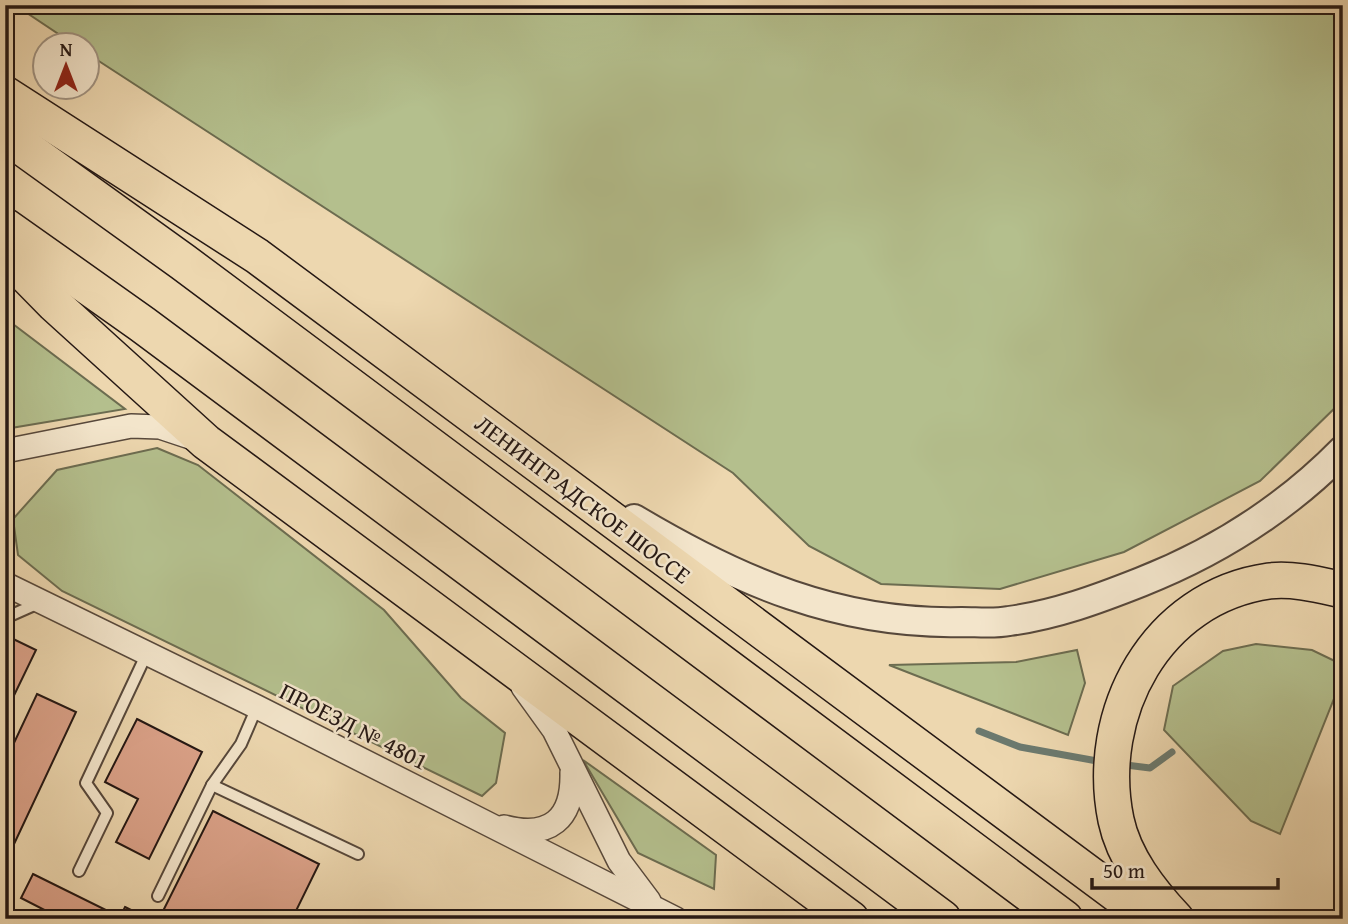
<svg xmlns="http://www.w3.org/2000/svg" width="1348" height="924" font-family="'Gentium Book Plus',serif">
<style>
.green{fill:#b4bf8d;stroke:#6c6c50;stroke-width:2}
.lines{fill:none;stroke-linecap:round;stroke-linejoin:round}
.stream{stroke:#6b796e;stroke-width:7}
.building{fill:#dba289;stroke:#251814;stroke-width:2}
.service-casing{stroke:#57483b;stroke-width:14}
.minor-casing{stroke:#57483b;stroke-width:26}
.tertiary-casing{stroke:#57483b;stroke-width:32}
.primary-casing{stroke:#251814;stroke-width:38}
.trunk-casing{stroke:#251814;stroke-width:40}
.service{stroke:#f3e5cb;stroke-width:10}
.minor{stroke:#f3e5cb;stroke-width:23}
.tertiary{stroke:#f3e5cb;stroke-width:28}
.primary{stroke:#edd7af;stroke-width:35}
.trunk{stroke:#edd7af;stroke-width:37}
.labels{text-anchor:middle;dominant-baseline:central;stroke-width:5;stroke-linejoin:round;paint-order:stroke}
.street-label{font-size:24px;fill:#251814;stroke:#f3e5cb}
</style>
<rect width="100%" height="100%" fill="#edd7af"/>
<filter id="stains"><feTurbulence type="fractalNoise" baseFrequency=".00286" numOctaves="4"/><feColorMatrix values="0 0 0 0 .2 0 0 0 0 .09 0 0 0 0 .02 0 0 0 .5 -.17"/></filter>
<radialGradient id="worn" r=".72"><stop offset=".6" stop-color="#630" stop-opacity="0"/><stop offset="1" stop-color="#630" stop-opacity=".3"/></radialGradient>
<!-- green -->
<g class="green">
<path d="M 15,5 L 1343,5 L 1343,400 L 1260,481 L 1124,552 L 1000,589 L 881,584 L 809,546 L 733,473 L 88,54 L 88,46 L 75,45 Z"/>
<path d="M 5,318 L 125,409 L 5,429 Z"/>
<path d="M 157,448 L 198,465 L 384,610 L 461,698 L 505,733 L 496,783 L 482,796 L 62,591 L 18,555 L 13,519 L 57,470 Z"/>
<path d="M 1256,644 L 1312,650 L 1343,665 L 1343,676 L 1280,834 L 1251,821 L 1164,730 L 1173,686 L 1223,651 Z"/>
<path d="M 1077,650 L 1085,683 L 1068,735 L 889,665 L 1016,662 Z"/>
<path d="M 583,760 L 716,855 L 714,889 L 638,853 Z"/>
</g>
<g class="lines">
<!-- stream -->
<g class="stream">
<path d="M 979,731 L 1020,747 L 1097,761"/>
<path d="M 1126,765 L 1150,768 L 1172,752"/>
</g>
</g>
<!-- building -->
<g class="building">
<path d="M 5,635 L 36,650 L 5,714 Z"/>
<path d="M 37,694 L 76,712 L 7,859 L 5,762 Z"/>
<path d="M 137,719 L 202,752 L 149,859 L 116,842 L 138,799 L 105,782 Z"/>
<path d="M 213,811 L 319,864 L 292,919 L 159,919 Z"/>
<path d="M 33,874 L 114,914 L 112,919 L 62,919 L 21,898 Z"/>
<path d="M 125,907 L 149,919 L 119,919 Z"/>
</g>
<g class="lines">
<!-- service casing -->
<g class="service-casing">
<g id="service">
<path d="M 5,618 L 41,602"/>
<path d="M 212,785 L 358,854"/>
<path d="M 79,871 L 107,813 L 86,783 L 147,653"/>
<path d="M 158,896 L 212,785 L 241,744 L 257,707"/>
</g>
</g>
<!-- minor casing -->
<g class="minor-casing">
<g id="minor">
<path d="M 5,451 L 131,426 L 160,427 L 193,438"/>
<path d="M 5,584 L 257,707 L 676,919"/>
<path d="M 523,687 L 554,730 L 619,861 L 649,901"/>
<path d="M 504,827 C 550,839 573,819 572,773"/>
</g>
</g>
<!-- tertiary casing -->
<g class="tertiary-casing">
<path id="tertiary" d="M 634,519 C 738,581 839,625 962,622 C 977,622 994,624 1009,621 C 1055,615 1098,599 1141,582 C 1217,552 1285,509 1343,450"/>
</g>
<!-- primary casing -->
<g class="primary-casing">
<g id="primary">
<path d="M 5,94 L 257,256 L 1150,919"/>
<path d="M 5,254 L 54,304 L 206,442 L 851,919"/>
<path d="M 1176,919 C 1150,891 1124,858 1116,820 C 1094,713 1156,597 1269,581 C 1293,578 1320,585 1343,590"/>
</g>
</g>
<!-- trunk casing -->
<g class="trunk-casing">
<g id="trunk">
<path d="M 5,134 L 183,262 L 1064,919"/>
<path d="M 5,227 L 142,324 L 942,919"/>
</g>
</g>
<!-- service -->
<use href="#service" class="service"/>
<!-- minor -->
<use href="#minor" class="minor"/>
<!-- tertiary -->
<use href="#tertiary" class="tertiary"/>
<!-- primary -->
<use href="#primary" class="primary"/>
<!-- trunk -->
<use href="#trunk" class="trunk"/>
</g>
<g class="labels">
<!-- street labels -->
<g class="street-label">
<text transform="translate(583 499) rotate(37)">ЛЕНИНГРАДСКОЕ ШОССЕ</text>
<text transform="translate(354 726) rotate(27)">ПРОЕЗД № 4801</text>
</g>
</g>
<!-- margin -->
<rect width="1348" height="924" fill="none" stroke="#edd7af" stroke-width="28"/>
<rect x="7" y="7" width="1334" height="910" fill="none" stroke="#251814" stroke-width="3.5"/>
<rect x="14" y="14" width="1320" height="896" fill="none" stroke="#251814" stroke-width="2"/>
<!-- north arrow -->
<g transform="translate(66 66)"><circle r="33" fill="#f3e5cb" stroke="#a19382" stroke-width="2"/>
<path d="M0-5L12 26L0 18L-12 26Z" fill="#8f2418"/>
<text y="-10" font-size="19" font-weight="bold" text-anchor="middle" fill="#251814">N</text>
</g>
<!-- scale -->
<path d="M1092 878v10h186v-10" fill="none" stroke="#251814" stroke-width="3.5"/>
<text x="1103" y="878" font-size="21" fill="#251814" stroke="#f3e5cb" stroke-width="5" paint-order="stroke">50 m</text>
<rect width="100%" height="100%" filter="url(#stains)"/>
<rect width="100%" height="100%" fill="url(#worn)"/>
</svg>
